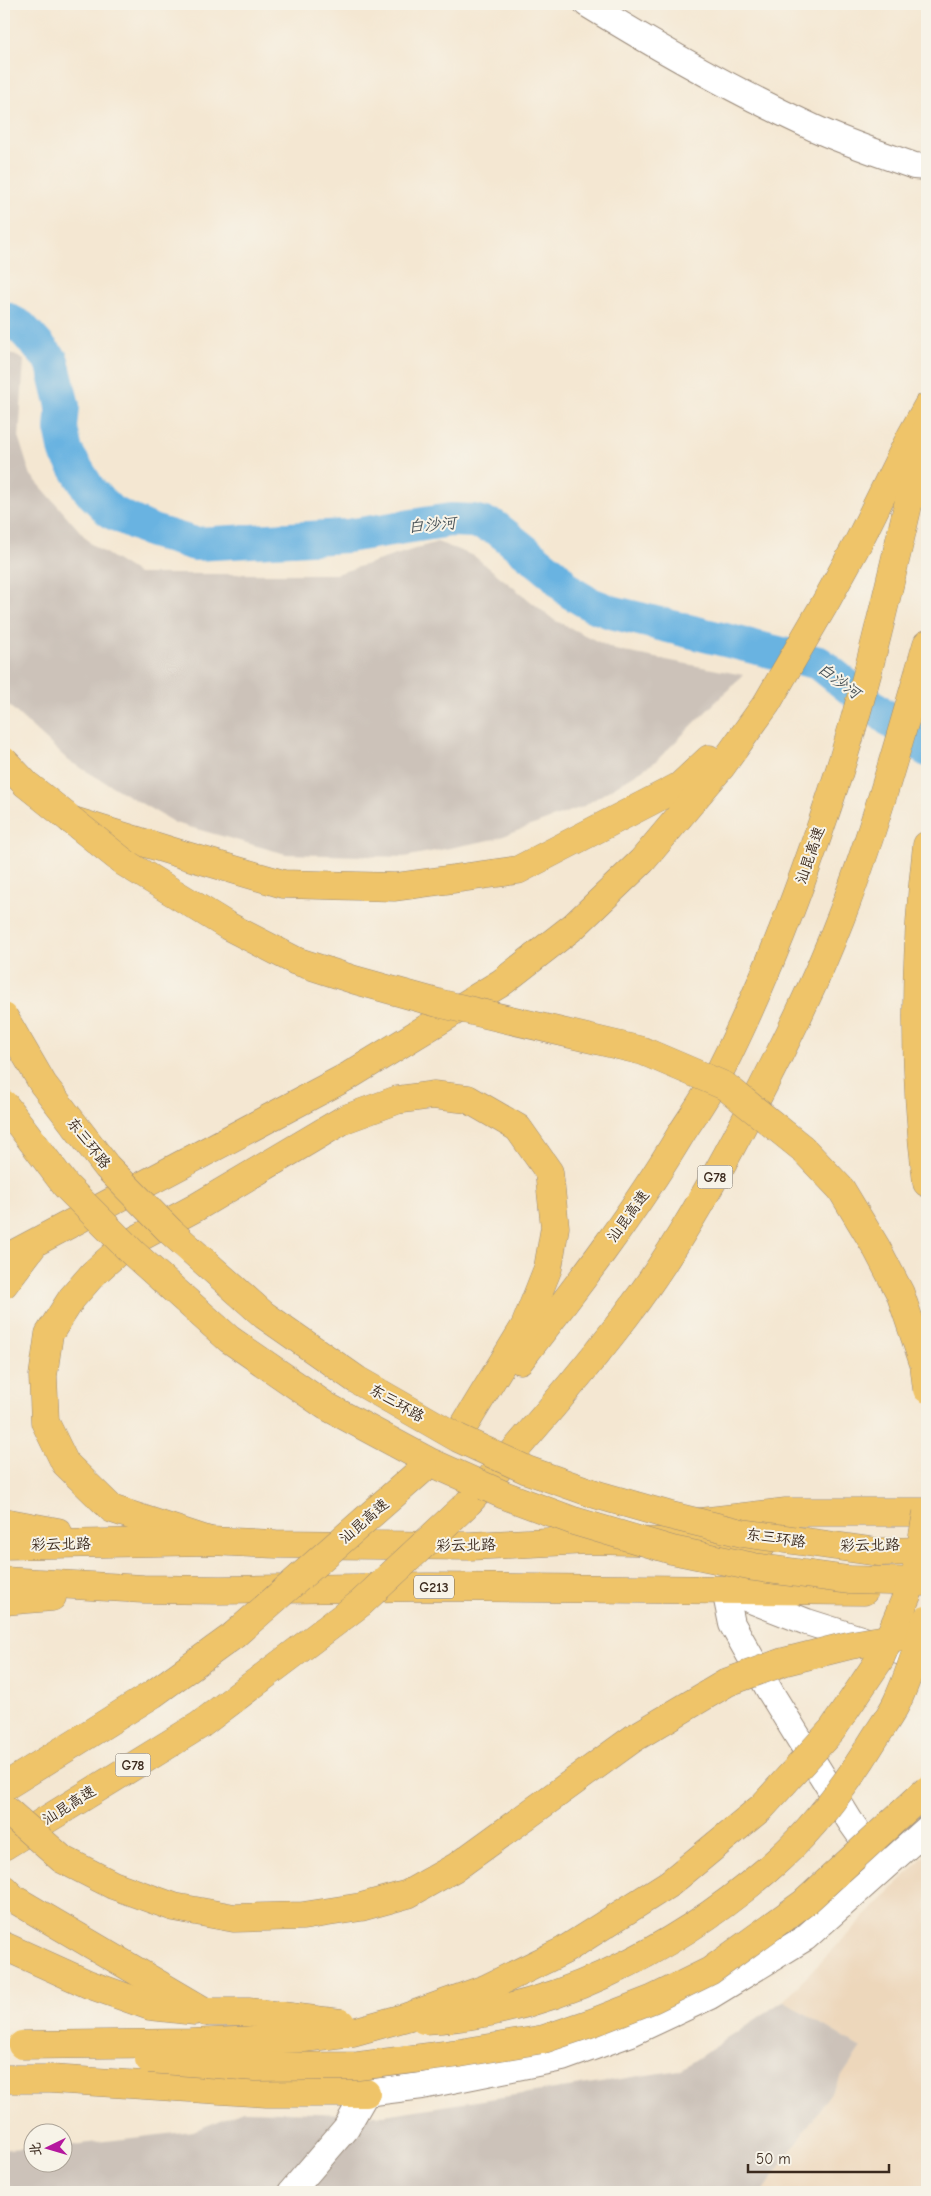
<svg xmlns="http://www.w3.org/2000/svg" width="931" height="2196" font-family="'Comic Neue','LXGW WenKai TC',sans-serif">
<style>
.built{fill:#edd7bb}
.industrial{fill:#ccc2b9}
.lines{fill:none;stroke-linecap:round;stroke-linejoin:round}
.river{stroke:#69b3e1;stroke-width:34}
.minor-casing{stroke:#988878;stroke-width:28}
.highway-casing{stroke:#988878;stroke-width:29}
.minor{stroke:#fff;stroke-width:26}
.highway{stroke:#efc469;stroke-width:28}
.highway-bridge-casing{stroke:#988878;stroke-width:29;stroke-linecap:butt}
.highway-bridge{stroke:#efc469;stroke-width:28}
.labels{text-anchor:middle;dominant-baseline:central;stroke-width:4;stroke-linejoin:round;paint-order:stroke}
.shield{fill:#f7f3e8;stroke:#73665b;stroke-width:1}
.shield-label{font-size:14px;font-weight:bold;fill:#3b2a1e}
.street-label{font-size:15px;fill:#3b2a1e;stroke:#f7f3e8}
.water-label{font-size:16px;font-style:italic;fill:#495358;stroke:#f7f3e8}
</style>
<rect width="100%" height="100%" fill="#f7f3e8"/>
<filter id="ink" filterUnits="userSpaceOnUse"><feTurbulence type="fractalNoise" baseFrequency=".02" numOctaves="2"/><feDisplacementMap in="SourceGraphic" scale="10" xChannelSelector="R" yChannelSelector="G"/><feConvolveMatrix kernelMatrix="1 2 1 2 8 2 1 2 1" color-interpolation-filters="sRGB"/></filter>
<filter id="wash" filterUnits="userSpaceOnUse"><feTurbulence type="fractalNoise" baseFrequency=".0096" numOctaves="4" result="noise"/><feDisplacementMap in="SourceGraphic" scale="20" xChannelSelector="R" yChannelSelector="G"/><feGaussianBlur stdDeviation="1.12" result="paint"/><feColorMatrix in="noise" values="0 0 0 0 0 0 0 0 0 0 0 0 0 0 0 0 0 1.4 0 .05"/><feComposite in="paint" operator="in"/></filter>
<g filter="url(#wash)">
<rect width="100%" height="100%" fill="#f4e7d2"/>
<!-- built -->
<path class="built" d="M 927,1853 L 927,2192 L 763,2192 L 861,2048 L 783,2001 Z"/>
<!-- industrial -->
<g class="industrial">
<path d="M 4,350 L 24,360 L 19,439 L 30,474 L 91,544 L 138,574 L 336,574 L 437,542 L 474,556 L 554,620 L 615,650 L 743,675 L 655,762 L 582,807 L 495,839 L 404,857 L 286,854 L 175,823 L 69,761 L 4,701 Z"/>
<path d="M 783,2001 L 861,2048 L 763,2192 L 4,2192 L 4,2149 L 32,2148 L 32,2164 L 62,2164 L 63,2146 L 193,2131 L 244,2111 L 384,2115 L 680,2070 Z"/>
</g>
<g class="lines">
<!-- river -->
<path class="river" d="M 4,318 L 21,327 L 52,361 L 63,406 L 61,428 L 66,452 L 90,491 L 111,512 L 152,531 L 195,544 L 347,536 L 450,520 L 473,521 L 495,527 L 554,574 L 570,592 L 590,604 L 611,612 L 819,663 L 927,750"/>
</g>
</g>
<g filter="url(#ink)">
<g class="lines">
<!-- minor casing -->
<g class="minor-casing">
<g id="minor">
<path d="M 587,4 C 660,49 736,92 814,128 C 847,143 881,154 914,166 L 927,167"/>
<path d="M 725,1590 L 732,1624 L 771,1693 L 850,1821 L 879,1862"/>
<path d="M 728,1591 L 807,1622 L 927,1660"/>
<path d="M 291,2192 L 346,2128 L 366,2093 L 422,2086 L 562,2058 L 631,2033 L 710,1996 L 805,1938 L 927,1829"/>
</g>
</g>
<!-- highway casing -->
<g class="highway-casing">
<g id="highway">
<path d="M 71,820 L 184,855 L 283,884 L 395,887 L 518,870 L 680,786 L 709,759"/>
<path d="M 927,845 C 914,957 913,1071 927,1183"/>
<path d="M 4,1259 L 350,1075 L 501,983 L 574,926 L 642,861 L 721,767 L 767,703 L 824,605 L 858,543 L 911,436 L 927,407"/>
<path d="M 4,1284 L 32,1247"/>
<path d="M 520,1360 C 577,1287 633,1214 681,1134 C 694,1114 708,1094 719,1073 C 768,977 806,874 839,772 C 874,661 898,546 925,432"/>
<path d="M 469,1502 C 523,1442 576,1381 625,1317 C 675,1251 715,1179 753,1106 C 785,1044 816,982 841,917 C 875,829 901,734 927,644"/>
<path d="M 4,1522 L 58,1532"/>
<path d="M 700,1522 L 786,1512 L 927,1512"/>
<path d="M 210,1541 L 112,1509 L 65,1463 L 45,1422 L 43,1376 L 49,1334 L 72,1298 L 93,1274 L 124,1246 L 195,1208 L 345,1119 L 397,1100 L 433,1095 L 468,1099 L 518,1128 L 549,1172 L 555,1227 L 548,1268 L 525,1326 L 459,1434"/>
<path d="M 4,1545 L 210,1541 L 276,1544 L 470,1546 L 588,1540 L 763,1544"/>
<path d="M 4,1581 L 143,1589 L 220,1590 L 430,1587 L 864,1591"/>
<path d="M 4,1601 L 52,1597"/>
<path d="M 4,1787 L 153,1694 L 233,1636"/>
<path d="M 4,1846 L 200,1725 L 259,1680"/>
<path d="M 4,1889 L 14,1899 L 206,2012"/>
<path d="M 4,1946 L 88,1984 L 150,2006 L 195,2011"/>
<path d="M 4,2079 L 51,2079 L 267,2093 L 366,2093"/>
</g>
</g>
<!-- minor -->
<use href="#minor" class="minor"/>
<!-- highway -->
<use href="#highway" class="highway"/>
<!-- highway-bridge casing -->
<g class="highway-bridge-casing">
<g id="highway-bridge">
<path d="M 4,761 L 26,784 L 125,863 L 228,926 L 296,961 L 355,980 L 438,1003 L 643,1051 L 725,1086 L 802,1148 L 841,1189 L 876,1247 L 900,1293 L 924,1364 L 927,1389"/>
<path d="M 4,1017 L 43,1084 L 107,1167 L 171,1232 L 264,1315 L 357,1380 L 458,1438 L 527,1470 L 598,1495 L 668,1515 L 742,1533 L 878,1552 L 927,1551"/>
<path d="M 4,1104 L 66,1186 L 133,1253 L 229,1339 L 326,1406 L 430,1462 L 504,1495 L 574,1521 L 672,1550 L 754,1567 L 849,1580 L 927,1582"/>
<path d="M 233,1636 L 424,1468"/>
<path d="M 259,1680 L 361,1603 L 466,1505"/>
<path d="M 4,1808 L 62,1859 L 113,1885 L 174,1907 L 234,1918 L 303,1916 L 361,1907 L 408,1894 L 456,1867 L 634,1738 L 728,1682 L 783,1662 L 851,1645 L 927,1632"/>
<path d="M 206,2012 L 248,2012 L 341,2023"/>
<path d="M 424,2020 C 549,2015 674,1950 768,1869 C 810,1833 845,1787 873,1741 C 881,1728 891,1715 897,1702 C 909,1676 918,1647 926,1620"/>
<path d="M 22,2045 L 190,2043 L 304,2038 L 353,2032 L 407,2017 L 485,1989 L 563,1951 L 670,1883 L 762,1807 L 832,1730 L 880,1659 L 916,1574 L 927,1513"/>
<path d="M 149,2059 L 255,2067 L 358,2066 L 460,2053 L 544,2039 L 594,2022 L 653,1999 L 710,1971 L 804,1903 L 927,1790"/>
</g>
</g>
<!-- highway-bridge -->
<use href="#highway-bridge" class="highway-bridge"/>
</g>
</g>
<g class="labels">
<!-- shield labels -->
<g class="shield">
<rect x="697.5" y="1165.5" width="35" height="23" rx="4"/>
<rect x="414" y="1575.5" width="40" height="23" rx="4"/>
<rect x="115.5" y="1753.5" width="35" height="23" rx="4"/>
</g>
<g class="shield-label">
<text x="715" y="1177">G78</text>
<text x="434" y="1587">G213</text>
<text x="133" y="1765">G78</text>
</g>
<!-- street labels -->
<g class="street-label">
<text transform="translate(810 855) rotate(-71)">汕昆高速</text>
<text transform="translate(89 1143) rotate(52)">东三环路</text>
<text transform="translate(628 1216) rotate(-54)">汕昆高速</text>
<text transform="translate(397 1403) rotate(30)">东三环路</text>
<text transform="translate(364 1521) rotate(-41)">汕昆高速</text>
<text transform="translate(776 1538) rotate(8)">东三环路</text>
<text transform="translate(61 1544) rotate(-1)">彩云北路</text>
<text transform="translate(466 1545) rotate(-1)">彩云北路</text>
<text transform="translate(870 1545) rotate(-1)">彩云北路</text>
<text transform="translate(69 1805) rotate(-32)">汕昆高速</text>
</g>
<!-- water labels -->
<g class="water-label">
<text transform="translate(432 525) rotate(-5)">白沙河</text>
<text transform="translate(839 681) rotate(37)">白沙河</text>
</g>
</g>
<!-- margin -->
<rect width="931" height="2196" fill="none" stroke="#f7f3e8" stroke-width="20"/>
<!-- north arrow -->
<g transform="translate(48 2148) rotate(265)"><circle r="24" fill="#f7f3e8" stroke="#aca397"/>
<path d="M0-4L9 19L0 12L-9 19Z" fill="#b5179e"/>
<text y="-8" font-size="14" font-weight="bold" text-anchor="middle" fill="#3b2a1e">北</text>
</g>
<!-- scale -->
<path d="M748 2164v8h141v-8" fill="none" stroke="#3b2a1e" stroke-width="2.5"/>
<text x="756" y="2164" font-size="15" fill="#3b2a1e" stroke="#f7f3e8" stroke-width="4" paint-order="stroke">50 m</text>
</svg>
